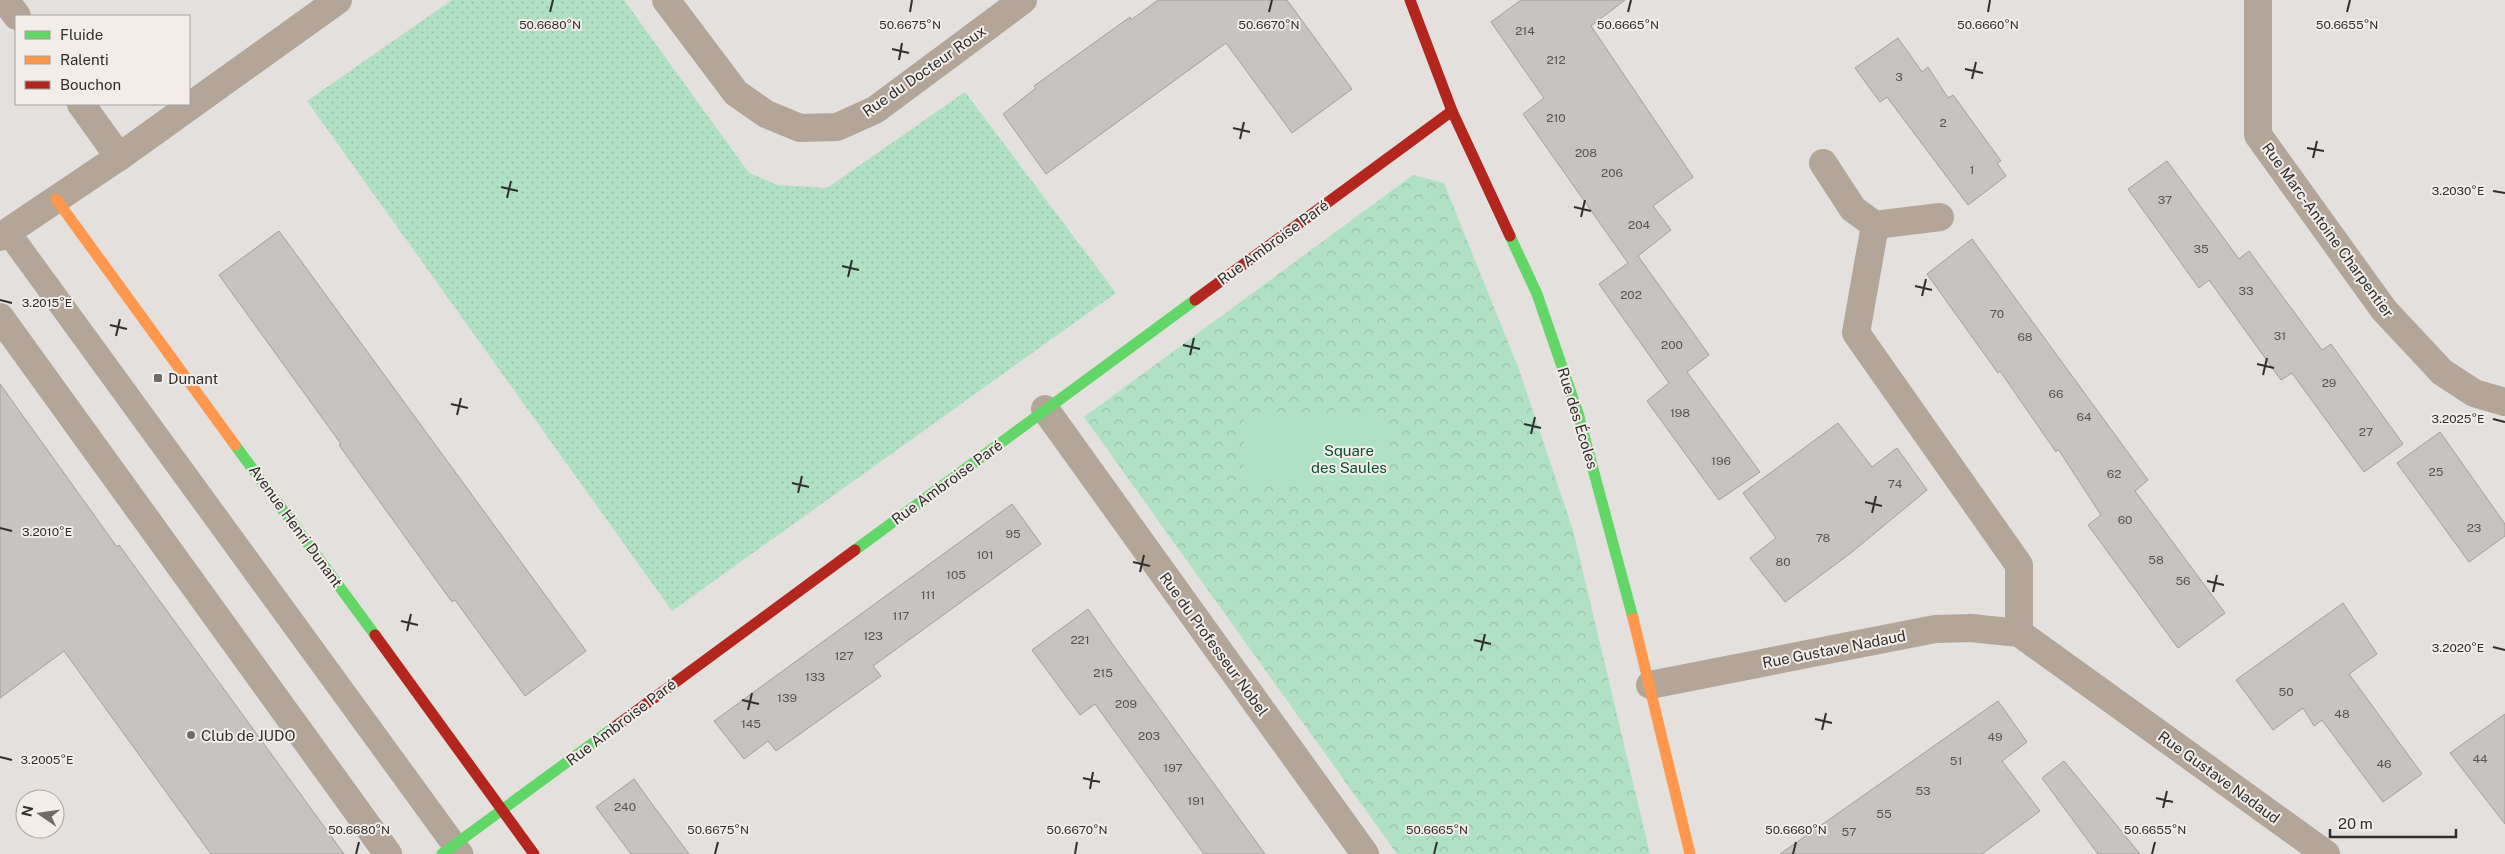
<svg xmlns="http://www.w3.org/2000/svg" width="2505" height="854" font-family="'Public Sans',sans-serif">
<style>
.grass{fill:url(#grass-dots)}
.forest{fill:url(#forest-crowns)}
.pitch{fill:#b1e1c5}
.building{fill:#c6c4c2;stroke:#a2a09f}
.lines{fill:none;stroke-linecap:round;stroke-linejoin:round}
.lane{stroke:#b3a597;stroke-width:25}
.street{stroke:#b3a597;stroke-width:28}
.fast{stroke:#63d668;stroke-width:11}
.slow{stroke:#ff974d;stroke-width:11}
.jam{stroke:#b3261e;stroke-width:11}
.ticks{fill:none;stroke:#312f2d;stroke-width:2}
.poi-dot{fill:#6f6d6b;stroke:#f2ede9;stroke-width:2}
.labels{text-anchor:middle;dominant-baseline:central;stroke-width:4;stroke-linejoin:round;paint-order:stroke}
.number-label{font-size:12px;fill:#565452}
.street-label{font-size:15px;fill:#312f2d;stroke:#f2ede9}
.poi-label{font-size:15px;fill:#312f2d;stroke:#f2ede9;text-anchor:start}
.park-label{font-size:15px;fill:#035031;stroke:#f2ede9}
.ticks-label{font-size:12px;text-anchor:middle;fill:#312f2d;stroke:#f2ede9;stroke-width:4;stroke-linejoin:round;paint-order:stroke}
</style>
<defs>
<pattern id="grass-dots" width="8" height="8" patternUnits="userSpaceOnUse" patternTransform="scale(1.25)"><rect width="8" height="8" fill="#b1e1c5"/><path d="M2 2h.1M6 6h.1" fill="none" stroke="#99c1aa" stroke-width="1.8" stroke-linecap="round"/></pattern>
<pattern id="forest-crowns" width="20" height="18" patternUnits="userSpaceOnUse" patternTransform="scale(1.25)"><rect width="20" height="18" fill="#b1e1c5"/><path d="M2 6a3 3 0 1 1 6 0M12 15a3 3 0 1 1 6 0" fill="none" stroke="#99c1aa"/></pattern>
</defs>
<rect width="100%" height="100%" fill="#e3e0de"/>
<!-- grass -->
<path class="grass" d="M 452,0 L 624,0 L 749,173 L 778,185 L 827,188 L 965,92 L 1116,293 L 672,611 L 307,101 Z"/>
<!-- forest -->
<path class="forest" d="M 1413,175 L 1444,183 L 1518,367 L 1573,530 L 1650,854 L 1397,854 L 1084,417 Z"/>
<!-- pitch -->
<path class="pitch" d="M 1244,412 L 1388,413 L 1388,485 L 1243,484 Z"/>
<!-- building -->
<g class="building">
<path d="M 1158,0 L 1287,0 L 1352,89 L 1292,133 L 1226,43 L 1046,174 L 1003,114 L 1036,88 L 1034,86 L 1130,17 L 1131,20 Z"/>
<path d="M 1521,0 L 1625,0 L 1591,26 L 1693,177 L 1653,206 L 1671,230 L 1638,256 L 1709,355 L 1687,372 L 1760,472 L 1719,500 L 1647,401 L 1669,383 L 1599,284 L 1628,263 L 1523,114 L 1544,98 L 1491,22 Z"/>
<path d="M 1898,38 L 1922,72 L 1928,67 L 1948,98 L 1953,95 L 2001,161 L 1997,163 L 2006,176 L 1968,205 L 1887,97 L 1880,102 L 1855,68 Z"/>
<path d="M 2167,161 L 2239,259 L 2249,251 L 2322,350 L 2331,344 L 2403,444 L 2364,472 L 2292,373 L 2281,380 L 2209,280 L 2199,288 L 2128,189 Z"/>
<path d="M 279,231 L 586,651 L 525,696 L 455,600 L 452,602 L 339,445 L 341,444 L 219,275 Z"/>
<path d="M 1972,239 L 2148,480 L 2135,491 L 2225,613 L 2178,648 L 2088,525 L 2101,515 L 2058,449 L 2056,452 L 2000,371 L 1998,373 L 1927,274 Z"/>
<path d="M 0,384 L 117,547 L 119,545 L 344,854 L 211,854 L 64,651 L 0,698 Z"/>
<path d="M 1838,423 L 1872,467 L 1897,448 L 1927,490 L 1852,552 L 1785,602 L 1750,558 L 1776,538 L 1743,493 Z"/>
<path d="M 2440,432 L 2505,524 L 2505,536 L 2469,562 L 2397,463 Z"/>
<path d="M 1012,504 L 1041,544 L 873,666 L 881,676 L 776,751 L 768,741 L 744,759 L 714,721 Z"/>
<path d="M 2343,603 L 2377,654 L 2349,674 L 2422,774 L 2383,802 L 2322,720 L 2314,726 L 2303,708 L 2273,730 L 2236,680 Z"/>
<path d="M 1088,609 L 1111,642 L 1265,854 L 1204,854 L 1095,704 L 1080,715 L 1032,650 Z"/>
<path d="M 1998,701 L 2027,742 L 2002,761 L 2040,811 L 1982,854 L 1780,854 Z"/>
<path d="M 2505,714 L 2505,824 L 2450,753 Z"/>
<path d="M 2064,761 L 2140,854 L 2098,854 L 2042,778 Z"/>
<path d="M 634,779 L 655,808 L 689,854 L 631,854 L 596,807 Z"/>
</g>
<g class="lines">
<!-- lane -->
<path class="lane" d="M 8,232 L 461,854"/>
<!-- street -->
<g class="street">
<path d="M 5,0 L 17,16"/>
<path d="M 666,0 L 736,93 L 766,114 L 800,128 L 837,127 L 875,110 L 1023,0"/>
<path d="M 2258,0 L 2258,135 L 2384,310 L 2442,372 L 2474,393 L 2505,402"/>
<path d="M 81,104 L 119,157"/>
<path d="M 1823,163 L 1853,209 L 1875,225 L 1856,333 L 2019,565 L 2019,633"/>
<path d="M 1875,225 L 1940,217"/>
<path d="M 0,237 L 119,157 L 338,0"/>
<path d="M 0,317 L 388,854"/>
<path d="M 1045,409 L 1365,854"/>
<path d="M 1650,685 L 1935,629 L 1971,628 L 2019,633 L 2326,854"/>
</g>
<!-- fast -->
<g class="fast">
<path d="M 1510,236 L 1537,294 L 1578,413 L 1633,618"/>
<path d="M 235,445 L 375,635"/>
<path d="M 855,550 L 1195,300"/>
<path d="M 442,854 L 616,726"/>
</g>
<!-- slow -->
<g class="slow">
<path d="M 56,199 L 235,445"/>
<path d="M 1633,618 L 1690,854"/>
</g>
<!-- jam -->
<g class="jam">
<path d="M 1410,0 L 1452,111 L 1510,236"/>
<path d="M 1195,300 L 1452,111"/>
<path d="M 375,635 L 534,854"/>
<path d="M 616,726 L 855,550"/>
</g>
</g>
<!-- ticks -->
<path class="ticks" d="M 550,12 L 553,0M 910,12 L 912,0M 1269,12 L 1272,0M 1628,12 L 1631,0M 1988,12 L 1990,0M 2347,12 L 2350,0M 892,49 L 909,53M 899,60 L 902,43M 1965,69 L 1983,73M 1972,79 L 1976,62M 1233,128 L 1250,132M 1240,139 L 1244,122M 2307,148 L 2324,151M 2313,158 L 2317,141M 501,187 L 518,191M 2493,191 L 2505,193M 507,198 L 511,181M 1574,207 L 1591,211M 1581,217 L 1585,200M 842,266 L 859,270M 848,277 L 852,260M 1915,286 L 1932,290M 1922,296 L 1926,279M 0,300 L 12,303M 110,325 L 127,329M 116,336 L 120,319M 1183,345 L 1200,349M 1190,355 L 1194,338M 2257,364 L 2274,368M 2263,375 L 2267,358M 451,404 L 468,408M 457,415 L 461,398M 2493,419 L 2505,422M 1524,424 L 1541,428M 1531,434 L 1535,417M 792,483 L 809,487M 798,493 L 802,476M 1865,502 L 1882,506M 1872,513 L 1876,496M 0,528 L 12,531M 1133,562 L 1150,566M 1140,572 L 1144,555M 2207,581 L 2224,585M 2213,592 L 2217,575M 401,621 L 418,625M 407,631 L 411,614M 1474,640 L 1491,644M 2493,647 L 2505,650M 1481,651 L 1485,634M 742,700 L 759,704M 748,710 L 752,693M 1815,719 L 1832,723M 1822,730 L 1826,713M 0,757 L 12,760M 1083,778 L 1100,782M 1090,789 L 1093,772M 2156,798 L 2173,802M 2163,808 L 2167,791M 356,854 L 359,842M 715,854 L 718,842M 1075,854 L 1077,842M 1434,854 L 1437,842M 1793,854 L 1796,842M 2152,854 L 2155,842"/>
<!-- markers -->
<g class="poi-dot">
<rect x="153" y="373" width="10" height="10" rx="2.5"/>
<circle cx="191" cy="735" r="5"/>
</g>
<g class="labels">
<!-- number labels -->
<g class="number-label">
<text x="1525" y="31">214</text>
<text x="1556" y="60">212</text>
<text x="1899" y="77">3</text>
<text x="1556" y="118">210</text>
<text x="1943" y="123">2</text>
<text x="1586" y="153">208</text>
<text x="1972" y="170">1</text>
<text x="1612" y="173">206</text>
<text x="2165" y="200">37</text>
<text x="1639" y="225">204</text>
<text x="2201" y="249">35</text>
<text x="2246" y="291">33</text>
<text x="1631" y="295">202</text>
<text x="1997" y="314">70</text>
<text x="2280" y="336">31</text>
<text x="2025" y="337">68</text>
<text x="1672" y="345">200</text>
<text x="2329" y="383">29</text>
<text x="2056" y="394">66</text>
<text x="1680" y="413">198</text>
<text x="2084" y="417">64</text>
<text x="2366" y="432">27</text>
<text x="1721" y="461">196</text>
<text x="2436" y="472">25</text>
<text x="2114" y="474">62</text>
<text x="1895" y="484">74</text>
<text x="2125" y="520">60</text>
<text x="2474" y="528">23</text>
<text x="1013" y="534">95</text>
<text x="1823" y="538">78</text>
<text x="985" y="555">101</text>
<text x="2156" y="560">58</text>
<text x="1783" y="562">80</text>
<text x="956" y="575">105</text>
<text x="2183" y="581">56</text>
<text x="928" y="595">111</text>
<text x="901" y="616">117</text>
<text x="873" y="636">123</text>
<text x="1080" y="640">221</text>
<text x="844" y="656">127</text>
<text x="1103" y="673">215</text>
<text x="815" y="677">133</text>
<text x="2286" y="692">50</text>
<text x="787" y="698">139</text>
<text x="1126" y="704">209</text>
<text x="2342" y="714">48</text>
<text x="751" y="724">145</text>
<text x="1149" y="736">203</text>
<text x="1995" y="737">49</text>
<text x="2480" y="759">44</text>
<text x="1956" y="761">51</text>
<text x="2384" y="764">46</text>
<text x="1173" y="768">197</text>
<text x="1923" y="791">53</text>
<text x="1196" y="801">191</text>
<text x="625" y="807">240</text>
<text x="1884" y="814">55</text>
<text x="1849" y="832">57</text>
</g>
<!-- street labels -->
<g class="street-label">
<text transform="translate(924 71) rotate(-35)">Rue du Docteur Roux</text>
<text transform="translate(2328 230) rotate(54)">Rue Marc-Antoine Charpentier</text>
<text transform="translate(1273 242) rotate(-36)">Rue Ambroise Paré</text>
<text transform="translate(1578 418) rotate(73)">Rue des Écoles</text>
<text transform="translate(947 482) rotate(-36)">Rue Ambroise Paré</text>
<text transform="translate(296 526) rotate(54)">Avenue Henri Dunant</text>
<text transform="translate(1214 644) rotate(54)">Rue du Professeur Nobel</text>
<text transform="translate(1834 649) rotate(-11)">Rue Gustave Nadaud</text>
<text transform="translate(621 722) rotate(-37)">Rue Ambroise Paré</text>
<text transform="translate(2219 777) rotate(36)">Rue Gustave Nadaud</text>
</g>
<!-- poi labels -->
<g class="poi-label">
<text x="168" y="378">Dunant</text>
<text x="201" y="735">Club de JUDO</text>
</g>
<!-- park labels -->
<g class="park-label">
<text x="1349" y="450">Square<tspan x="1349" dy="17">des Saules</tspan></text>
</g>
</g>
<g class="ticks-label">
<text x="550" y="29">50.6680°N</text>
<text x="910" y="29">50.6675°N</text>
<text x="1269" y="29">50.6670°N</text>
<text x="1628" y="29">50.6665°N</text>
<text x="1988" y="29">50.6660°N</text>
<text x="2347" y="29">50.6655°N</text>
<text x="2458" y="195">3.2030°E</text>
<text x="47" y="307">3.2015°E</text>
<text x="2458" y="423">3.2025°E</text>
<text x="47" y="536">3.2010°E</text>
<text x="2458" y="652">3.2020°E</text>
<text x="47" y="764">3.2005°E</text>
<text x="359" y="834">50.6680°N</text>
<text x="718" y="834">50.6675°N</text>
<text x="1077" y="834">50.6670°N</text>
<text x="1437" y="834">50.6665°N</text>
<text x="1796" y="834">50.6660°N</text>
<text x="2155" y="834">50.6655°N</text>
</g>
<!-- legend -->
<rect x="15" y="15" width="175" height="90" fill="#f2ede9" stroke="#a5a19e"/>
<rect x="25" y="31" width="25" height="8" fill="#63d668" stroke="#a5a19e"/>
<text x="60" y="40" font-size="15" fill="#312f2d">Fluide</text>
<rect x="25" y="56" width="25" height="8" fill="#ff974d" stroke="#a5a19e"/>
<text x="60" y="65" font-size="15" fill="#312f2d">Ralenti</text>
<rect x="25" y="81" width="25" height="8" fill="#b3261e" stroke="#a5a19e"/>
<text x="60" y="90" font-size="15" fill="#312f2d">Bouchon</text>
<!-- north arrow -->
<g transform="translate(40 814) rotate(283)"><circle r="24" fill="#f2ede9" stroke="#a5a19e"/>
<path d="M0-4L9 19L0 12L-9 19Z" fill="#6f6d6b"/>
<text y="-8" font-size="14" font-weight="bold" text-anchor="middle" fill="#312f2d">N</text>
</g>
<!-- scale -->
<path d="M2330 829v8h126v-8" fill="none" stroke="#312f2d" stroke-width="2.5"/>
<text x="2338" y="829" font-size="15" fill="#312f2d" stroke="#f2ede9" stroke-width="4" paint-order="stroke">20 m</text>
</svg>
